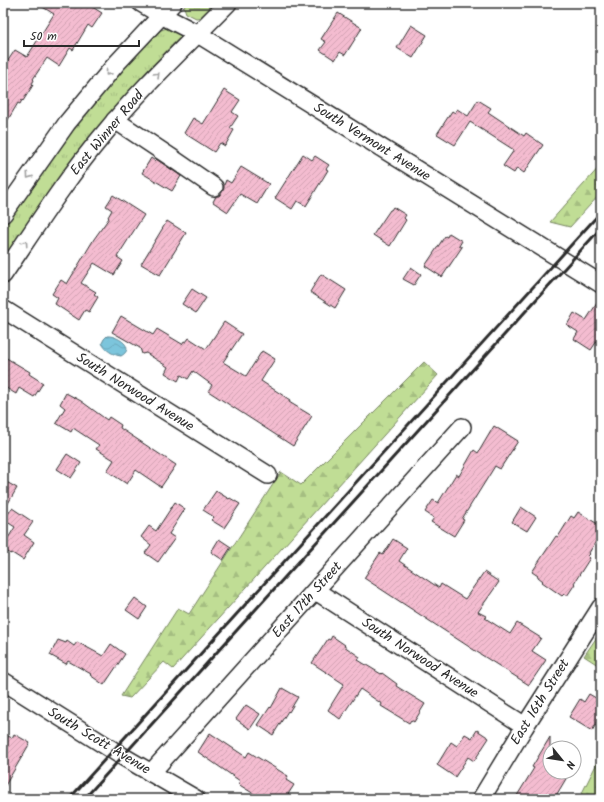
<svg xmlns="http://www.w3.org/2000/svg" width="604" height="802" font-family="Kalam,sans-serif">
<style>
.grass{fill:url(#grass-tufts);stroke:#768460}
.forest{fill:url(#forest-firs);stroke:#768460}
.water{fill:url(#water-waves);stroke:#5c8795}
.building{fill:url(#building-hatch);stroke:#2b2b2b}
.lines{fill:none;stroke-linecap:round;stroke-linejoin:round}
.minor-casing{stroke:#2b2b2b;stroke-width:20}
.minor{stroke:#fff;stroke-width:17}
.rail{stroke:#2b2b2b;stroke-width:3}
.oneway{stroke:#a0a0a0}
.labels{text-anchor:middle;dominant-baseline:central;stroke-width:3;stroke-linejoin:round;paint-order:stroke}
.street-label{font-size:14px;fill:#2b2b2b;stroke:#fff}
</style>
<defs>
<pattern id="grass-tufts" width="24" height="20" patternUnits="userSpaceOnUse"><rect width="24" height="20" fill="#c0dd95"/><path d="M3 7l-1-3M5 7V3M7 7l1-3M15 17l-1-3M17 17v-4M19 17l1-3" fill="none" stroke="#a5be81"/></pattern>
<pattern id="forest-firs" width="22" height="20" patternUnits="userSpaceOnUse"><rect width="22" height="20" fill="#c0dd95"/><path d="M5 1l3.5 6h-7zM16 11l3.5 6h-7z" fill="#a5be81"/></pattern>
<pattern id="water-waves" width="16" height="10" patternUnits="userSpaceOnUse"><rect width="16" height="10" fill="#7cc5dc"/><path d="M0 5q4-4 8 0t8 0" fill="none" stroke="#6ba9bd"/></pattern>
<pattern id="building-hatch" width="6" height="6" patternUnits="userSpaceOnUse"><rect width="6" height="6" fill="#f4bcd0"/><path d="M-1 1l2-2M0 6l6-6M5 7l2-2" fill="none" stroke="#d1a2b3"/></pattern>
</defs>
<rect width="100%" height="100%" fill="#fff"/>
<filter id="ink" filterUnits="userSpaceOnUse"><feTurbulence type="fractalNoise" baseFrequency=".025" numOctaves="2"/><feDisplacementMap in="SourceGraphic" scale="8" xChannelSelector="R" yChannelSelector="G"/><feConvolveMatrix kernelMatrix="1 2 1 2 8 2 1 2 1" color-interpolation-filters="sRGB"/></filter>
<g filter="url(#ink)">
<!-- grass -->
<g class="grass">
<path d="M 187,3 L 218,3 L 205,17 L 196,18 L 186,13 L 184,7 Z"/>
<path d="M 167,28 L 179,33 L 182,39 L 3,262 L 3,229 L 48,164 L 90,108 L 125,67 L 161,30 Z"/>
</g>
<!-- forest -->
<g class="forest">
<path d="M 601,165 L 601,193 L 570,227 L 550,222 Z"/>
<path d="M 424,362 L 438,375 L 173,669 L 164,662 L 130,698 L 121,696 L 178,608 L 189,614 L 281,472 L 301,485 Z"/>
<path d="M 599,634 L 601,634 L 601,667 L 584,656 Z"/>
<path d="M 601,755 L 601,799 L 579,799 Z"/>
</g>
<!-- water -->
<path class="water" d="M 107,336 C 116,335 137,347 121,356 C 113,355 105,350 102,343 L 104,339 Z"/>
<!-- building -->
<g class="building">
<path d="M 36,3 L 86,3 L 102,13 L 92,28 L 88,25 L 73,50 L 70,48 L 59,66 L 47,58 L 33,79 L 34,80 L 32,84 L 33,85 L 23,101 L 22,100 L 20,104 L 18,103 L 3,128 L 3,80 L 9,71 L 3,68 L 15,50 L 27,57 L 54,14 Z"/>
<path d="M 338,13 L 362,28 L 345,55 L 340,52 L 335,60 L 320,50 L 326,42 L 321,39 Z"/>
<path d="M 411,25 L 427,35 L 413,58 L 397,48 Z"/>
<path d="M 224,90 L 240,100 L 232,112 L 238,116 L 230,128 L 234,130 L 225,146 L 220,143 L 214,152 L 184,133 L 193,118 L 203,124 Z"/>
<path d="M 478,100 L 491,108 L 488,112 L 524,136 L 526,133 L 543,145 L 524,173 L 517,168 L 514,173 L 503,166 L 514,150 L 470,122 L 455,145 L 437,134 L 452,111 L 455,113 L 457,109 L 468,116 Z"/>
<path d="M 303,154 L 312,160 L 315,156 L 329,165 L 326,169 L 328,170 L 306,206 L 297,201 L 292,209 L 275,198 Z"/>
<path d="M 151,158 L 155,161 L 156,159 L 181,176 L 172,191 L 142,173 Z"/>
<path d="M 241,167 L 269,184 L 257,204 L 240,194 L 228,212 L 213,202 L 216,196 L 219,196 L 222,192 L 224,188 L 224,185 L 226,180 L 231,183 Z"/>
<path d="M 113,195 L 144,215 L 117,257 L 123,261 L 114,275 L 94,263 L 81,283 L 96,292 L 94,294 L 98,297 L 89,312 L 85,310 L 79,320 L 55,304 L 58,298 L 52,294 L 61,280 L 67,284 L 94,239 L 109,218 L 108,217 L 112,210 L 106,206 Z"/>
<path d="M 393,207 L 406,215 L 404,218 L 406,220 L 390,246 L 373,235 L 390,210 L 391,210 Z"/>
<path d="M 167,221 L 186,233 L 160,275 L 141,264 Z"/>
<path d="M 449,233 L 462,241 L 459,246 L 462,247 L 442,277 L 425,266 L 445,236 L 447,237 Z"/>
<path d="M 411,267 L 421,274 L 414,285 L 403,279 Z"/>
<path d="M 321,274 L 346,290 L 335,308 L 310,292 Z"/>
<path d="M 192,289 L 206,298 L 196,313 L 182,304 Z"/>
<path d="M 601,297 L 601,335 L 591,350 L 574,339 L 578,332 L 567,325 L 574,313 L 586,320 Z"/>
<path d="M 121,316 L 153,335 L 157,329 L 182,344 L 184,341 L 186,342 L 189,338 L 206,349 L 224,322 L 242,334 L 223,362 L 246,376 L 262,351 L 275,359 L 261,381 L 290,400 L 289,402 L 312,416 L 293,446 L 208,391 L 212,385 L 193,371 L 188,379 L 181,375 L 178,381 L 165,373 L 168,367 L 146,353 L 142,354 L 140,348 L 112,332 Z"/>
<path d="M 3,356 L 30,372 L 29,374 L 43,383 L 34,397 L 19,388 L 16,394 L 3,386 Z"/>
<path d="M 66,393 L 81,401 L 107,420 L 109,417 L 121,425 L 120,428 L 176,465 L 161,487 L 136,470 L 127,484 L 107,471 L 114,460 L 96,449 L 99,445 L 73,428 L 71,432 L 56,423 L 65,408 L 60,404 Z"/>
<path d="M 494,426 L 518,441 L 500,469 L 495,466 L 462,519 L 464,520 L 454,536 L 431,522 L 434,518 L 425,512 L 433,500 L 438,503 L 456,474 L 459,476 L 474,450 L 478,453 Z"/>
<path d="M 67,454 L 81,463 L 71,478 L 57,469 Z"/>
<path d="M 3,480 L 17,488 L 3,512 Z"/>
<path d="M 216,491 L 229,499 L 230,498 L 240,504 L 224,528 L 211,520 L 214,517 L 203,510 Z"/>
<path d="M 175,502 L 185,509 L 169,534 L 175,538 L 158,562 L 145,553 L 151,545 L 141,537 L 149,526 L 156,531 Z"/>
<path d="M 521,507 L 536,517 L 527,531 L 512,522 Z"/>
<path d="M 12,508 L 33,522 L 24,535 L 34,542 L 23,560 L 12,553 L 11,554 L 3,549 L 3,546 L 15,527 L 4,520 Z"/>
<path d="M 578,512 L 601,526 L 601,533 L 589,553 L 590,554 L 588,556 L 590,558 L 574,583 L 575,584 L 567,596 L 564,594 L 562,596 L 542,582 L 543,581 L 538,577 L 538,576 L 532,572 L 556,536 L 558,537 L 571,516 L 574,518 Z"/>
<path d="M 219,539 L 231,547 L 223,560 L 211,552 Z"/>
<path d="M 393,539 L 407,548 L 399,561 L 439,588 L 441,584 L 465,599 L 484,572 L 499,582 L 478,612 L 486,616 L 485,618 L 510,634 L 517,623 L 541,638 L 532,651 L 546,660 L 529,685 L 477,652 L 364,578 L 380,553 L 383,555 Z"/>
<path d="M 135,598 L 147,607 L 139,619 L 126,610 Z"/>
<path d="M 332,636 L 345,645 L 344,646 L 360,657 L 358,660 L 381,674 L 382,673 L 397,684 L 396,686 L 425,704 L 414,722 L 411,720 L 409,723 L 381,706 L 382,704 L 360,689 L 340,719 L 328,710 L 344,684 L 312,663 L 328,639 L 330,640 Z"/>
<path d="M 58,640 L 66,643 L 67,641 L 74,646 L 77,642 L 103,656 L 111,644 L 125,654 L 104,685 L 90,675 L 91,674 L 68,661 L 66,664 L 50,655 Z"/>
<path d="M 282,688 L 298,697 L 289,712 L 288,711 L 273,735 L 258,725 L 270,707 L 271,708 Z"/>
<path d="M 589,694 L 601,701 L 601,716 L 592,731 L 569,717 L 580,699 L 584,702 Z"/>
<path d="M 246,705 L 260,714 L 250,729 L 236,719 Z"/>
<path d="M 477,730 L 489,738 L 474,761 L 468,757 L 455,777 L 437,765 L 451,742 L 457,746 L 465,734 L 472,738 Z"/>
<path d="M 210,733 L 246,757 L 249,752 L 288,776 L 286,780 L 294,785 L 285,799 L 262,799 L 238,784 L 240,781 L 198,752 Z"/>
<path d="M 14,734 L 30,743 L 3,789 L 3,745 L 8,736 L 12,738 Z"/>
<path d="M 550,737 L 550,772 L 570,772 L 554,799 L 515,799 L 534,768 L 532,767 Z"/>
</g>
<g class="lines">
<!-- minor casing -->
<g class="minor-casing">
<g id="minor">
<path d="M 141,3 L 161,15 L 198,34 L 601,284"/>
<path d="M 115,120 L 172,158 L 214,187"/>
<path d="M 3,214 L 67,123 L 116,64 L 173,3"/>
<path d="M 3,275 C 35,228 66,179 103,135 C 141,88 186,46 228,3"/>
<path d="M 3,309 L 268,475"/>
<path d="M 316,591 L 525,726"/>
<path d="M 3,681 L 122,756 L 196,799"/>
<path d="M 151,773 L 462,427"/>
<path d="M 481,799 L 525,726 L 601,607"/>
</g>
</g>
<!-- minor -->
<use href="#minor" class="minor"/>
<!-- rail -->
<g class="rail">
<path d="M 69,799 L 601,212"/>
<path d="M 84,799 L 601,228"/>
</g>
</g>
<!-- one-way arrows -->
<defs><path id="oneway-chevron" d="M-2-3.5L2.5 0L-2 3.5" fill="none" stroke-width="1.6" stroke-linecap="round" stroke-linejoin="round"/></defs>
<g class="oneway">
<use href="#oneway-chevron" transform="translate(108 73) rotate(131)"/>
<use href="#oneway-chevron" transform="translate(157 75) rotate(-45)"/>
<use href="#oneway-chevron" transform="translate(29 176) rotate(125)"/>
<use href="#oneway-chevron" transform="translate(25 243) rotate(-56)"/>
</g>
</g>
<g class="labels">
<!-- street labels -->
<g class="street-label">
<text transform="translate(107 133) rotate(-50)">East Winner Road</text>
<text transform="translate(372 142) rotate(32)">South Vermont Avenue</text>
<text transform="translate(135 392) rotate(32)">South Norwood Avenue</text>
<text transform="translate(307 600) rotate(-48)">East 17th Street</text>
<text transform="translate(420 658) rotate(33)">South Norwood Avenue</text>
<text transform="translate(540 702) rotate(-58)">East 16th Street</text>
<text transform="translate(99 741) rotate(31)">South Scott Avenue</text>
</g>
</g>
<!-- margin -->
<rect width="604" height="802" fill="none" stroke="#fff" stroke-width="16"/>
<rect x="8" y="8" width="588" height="786" fill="none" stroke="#2b2b2b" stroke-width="1.5" filter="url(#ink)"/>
<!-- north arrow -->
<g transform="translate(562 760) rotate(120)"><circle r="19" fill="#ffffff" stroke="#aaaaaa"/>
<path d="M0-3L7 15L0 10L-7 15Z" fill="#2b2b2b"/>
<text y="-6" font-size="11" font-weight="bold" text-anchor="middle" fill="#2b2b2b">N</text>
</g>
<!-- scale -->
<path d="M24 40v6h115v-6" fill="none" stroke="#2b2b2b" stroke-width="2"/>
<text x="30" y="40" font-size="12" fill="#2b2b2b" stroke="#ffffff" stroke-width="3" paint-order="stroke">50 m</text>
</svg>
